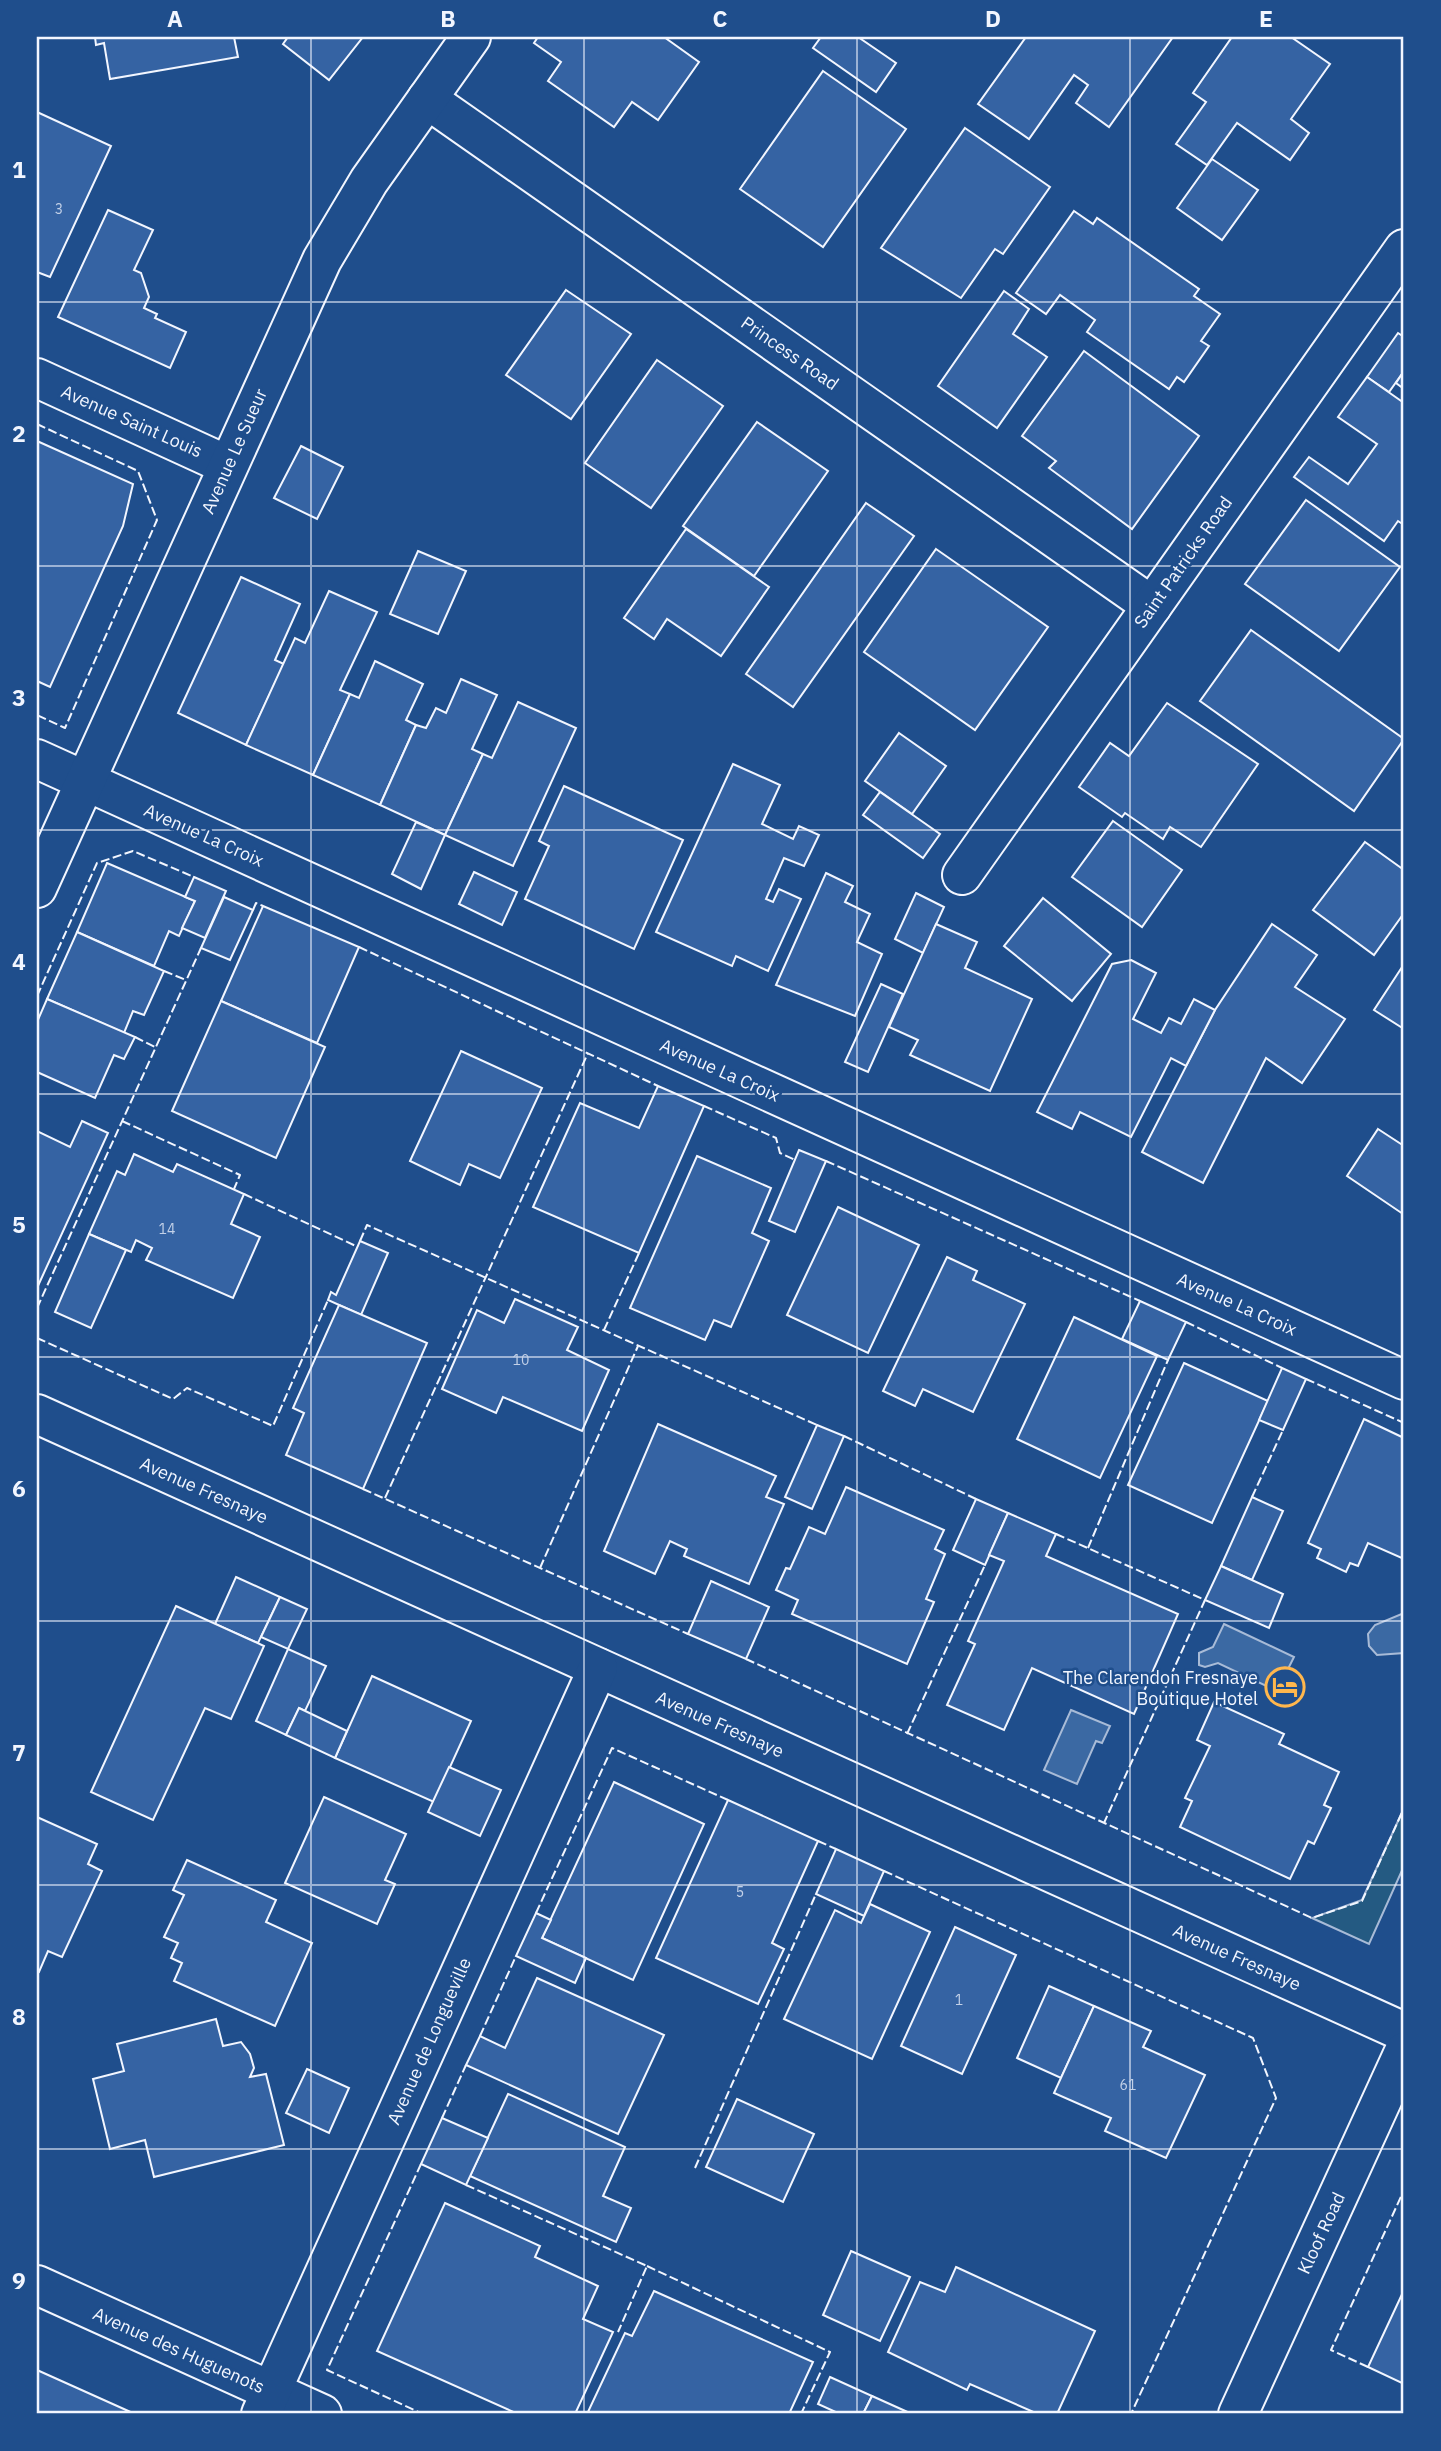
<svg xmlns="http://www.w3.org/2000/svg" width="1441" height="2451" font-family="'IBM Plex Sans',sans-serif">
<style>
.grass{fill:#245a82;stroke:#a8bbd7;stroke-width:2}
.water{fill:#3b69a3;stroke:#a8bbd7;stroke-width:2}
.building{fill:#3563a3;stroke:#f2f6ff;stroke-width:2}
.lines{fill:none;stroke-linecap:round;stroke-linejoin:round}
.minor-casing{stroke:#f2f6ff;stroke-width:42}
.secondary-casing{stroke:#f2f6ff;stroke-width:42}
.minor{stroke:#1f4e8c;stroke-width:38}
.secondary{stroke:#1f4e8c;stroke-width:38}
.fence{stroke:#f2f6ff;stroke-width:2;stroke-dasharray:9 3.5;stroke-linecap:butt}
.grid{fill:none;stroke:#f2f6ff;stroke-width:2;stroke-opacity:0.55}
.labels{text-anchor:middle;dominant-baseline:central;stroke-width:5;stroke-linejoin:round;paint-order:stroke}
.number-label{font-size:14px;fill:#c3d1e8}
.street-label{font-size:18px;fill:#f2f6ff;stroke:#1f4e8c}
.poi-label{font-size:18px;fill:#f2f6ff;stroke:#1f4e8c;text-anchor:end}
.neatline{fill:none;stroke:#f2f6ff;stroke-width:2.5}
.grid-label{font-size:23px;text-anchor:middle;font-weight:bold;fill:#f2f6ff}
</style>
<rect width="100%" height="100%" fill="#1f4e8c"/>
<!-- grass -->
<path class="grass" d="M 1404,1808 L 1404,1866 L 1369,1944 L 1312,1918 L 1362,1900 Z"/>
<!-- water -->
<g class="water">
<path d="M 1404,1613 L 1404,1653 L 1377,1655 L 1369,1646 L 1368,1634 L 1375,1625 Z"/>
<path d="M 1224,1624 L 1294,1657 L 1277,1691 L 1218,1663 L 1205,1667 L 1199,1665 L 1199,1653 L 1213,1647 Z"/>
<path d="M 1071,1710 L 1110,1726 L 1102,1743 L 1096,1741 L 1077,1784 L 1044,1770 Z"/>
</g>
<!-- building -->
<g class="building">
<path d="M 95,37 L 234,37 L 238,57 L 110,79 L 104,43 L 96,45 Z"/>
<path d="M 288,37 L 363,37 L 329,80 L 283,44 Z"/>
<path d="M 538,37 L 664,37 L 699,62 L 658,120 L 632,102 L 614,127 L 548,81 L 561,62 L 534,43 Z"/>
<path d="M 821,37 L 858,37 L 896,63 L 876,92 L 813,48 Z"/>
<path d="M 1026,37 L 1173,37 L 1109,127 L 1076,103 L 1088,85 L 1074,75 L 1029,139 L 978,104 Z"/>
<path d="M 1232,37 L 1291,37 L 1330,64 L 1291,119 L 1309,133 L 1290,160 L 1237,123 L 1207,165 L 1176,144 L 1206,102 L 1193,93 Z"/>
<path d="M 823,71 L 906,129 L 823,247 L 740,189 Z"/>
<path d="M 37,112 L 111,146 L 50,277 L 37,272 Z"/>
<path d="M 965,128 L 1050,187 L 1003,254 L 995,249 L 961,298 L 881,248 Z"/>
<path d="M 1212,159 L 1258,190 L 1222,240 L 1177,208 Z"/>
<path d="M 108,210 L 153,230 L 134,270 L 141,273 L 149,297 L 144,308 L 157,314 L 155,318 L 186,332 L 170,368 L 58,317 Z"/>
<path d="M 1074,211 L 1093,224 L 1097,218 L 1199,289 L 1194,296 L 1220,314 L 1201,341 L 1209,346 L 1184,382 L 1177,377 L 1169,389 L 1087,332 L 1095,320 L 1060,295 L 1046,314 L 1016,293 Z"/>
<path d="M 566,290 L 631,334 L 571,419 L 506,375 Z"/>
<path d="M 1004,291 L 1029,309 L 1013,334 L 1047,357 L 997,428 L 938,386 Z"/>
<path d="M 1398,333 L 1404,337 L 1404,371 L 1389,392 L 1367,377 Z"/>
<path d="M 1084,351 L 1199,436 L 1132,529 L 1049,468 L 1056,461 L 1022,436 Z"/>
<path d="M 657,360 L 723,406 L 651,508 L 585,463 Z"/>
<path d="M 1404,371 L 1404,389 L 1396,383 Z"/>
<path d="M 1367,377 L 1404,403 L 1404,525 L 1398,521 L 1384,541 L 1294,477 L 1309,457 L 1348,484 L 1377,444 L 1338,417 Z"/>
<path d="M 757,422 L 828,471 L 754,576 L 683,526 Z"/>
<path d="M 37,441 L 133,484 L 123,526 L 50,687 L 37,681 Z"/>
<path d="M 301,446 L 343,467 L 317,519 L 274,498 Z"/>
<path d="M 1306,500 L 1400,567 L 1339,651 L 1245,584 Z"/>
<path d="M 866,503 L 914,536 L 793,707 L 746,674 Z"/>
<path d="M 686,529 L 769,587 L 721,656 L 667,619 L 654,639 L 624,618 Z"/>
<path d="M 936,549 L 1048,627 L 975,730 L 864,652 Z"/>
<path d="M 418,551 L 466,571 L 438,634 L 390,614 Z"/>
<path d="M 241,577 L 300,604 L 275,660 L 284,664 L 246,745 L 178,713 Z"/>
<path d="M 329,591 L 377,612 L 340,690 L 350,694 L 313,775 L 246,745 L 295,638 L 305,643 Z"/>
<path d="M 1251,630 L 1404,739 L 1354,811 L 1200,701 Z"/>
<path d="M 375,661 L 423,684 L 406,720 L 416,725 L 380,805 L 313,775 L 350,694 L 359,698 Z"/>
<path d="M 461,679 L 497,695 L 472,749 L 483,754 L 445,835 L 380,805 L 416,725 L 426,728 L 436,708 L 446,713 Z"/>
<path d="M 518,702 L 576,728 L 513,866 L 445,835 L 483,754 L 492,758 Z"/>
<path d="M 1167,703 L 1258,764 L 1201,847 L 1170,827 L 1163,839 L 1125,813 L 1122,817 L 1079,787 L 1110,743 L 1129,756 Z"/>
<path d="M 899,733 L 946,766 L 912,814 L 865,781 Z"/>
<path d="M 733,764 L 780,785 L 762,824 L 793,839 L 799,826 L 819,835 L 804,866 L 784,858 L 766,899 L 773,902 L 779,889 L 801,899 L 768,971 L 736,956 L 732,966 L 656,932 Z"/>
<path d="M 564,786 L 683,840 L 634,949 L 525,899 L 549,846 L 539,841 Z"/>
<path d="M 880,792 L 940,834 L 923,858 L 863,815 Z"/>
<path d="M 1113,821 L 1182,870 L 1142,927 L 1072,877 Z"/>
<path d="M 416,822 L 445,835 L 421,889 L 392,874 Z"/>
<path d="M 1365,842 L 1404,870 L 1404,913 L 1374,955 L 1313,910 Z"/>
<path d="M 107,863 L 195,901 L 179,936 L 169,931 L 154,966 L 77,932 Z"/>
<path d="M 474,872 L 517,892 L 502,925 L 459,904 Z"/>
<path d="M 826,873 L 853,886 L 845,902 L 870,914 L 857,942 L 882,954 L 855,1016 L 776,985 Z"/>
<path d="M 194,877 L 226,891 L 205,938 L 182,928 L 195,901 L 185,897 Z"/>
<path d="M 916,893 L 944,907 L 923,953 L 895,939 Z"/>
<path d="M 224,897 L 253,910 L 230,960 L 201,948 Z"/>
<path d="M 1043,898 L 1111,954 L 1072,1001 L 1004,946 Z"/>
<path d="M 263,906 L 359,947 L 317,1043 L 221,1001 Z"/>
<path d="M 936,924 L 977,942 L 965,968 L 1032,999 L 990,1091 L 910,1055 L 918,1040 L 889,1027 Z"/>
<path d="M 1272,924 L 1317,955 L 1295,987 L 1345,1019 L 1302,1083 L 1266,1058 L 1203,1183 L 1142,1152 L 1215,1010 Z"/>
<path d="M 77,932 L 164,971 L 144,1015 L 133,1011 L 124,1033 L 47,999 Z"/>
<path d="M 1131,960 L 1156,973 L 1133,1019 L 1161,1033 L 1169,1018 L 1181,1024 L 1194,999 L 1215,1010 L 1186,1066 L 1171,1058 L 1131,1137 L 1080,1112 L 1072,1129 L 1037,1112 L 1112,964 Z"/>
<path d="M 1404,964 L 1404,1029 L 1374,1010 Z"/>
<path d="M 881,984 L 903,994 L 868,1072 L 845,1062 Z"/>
<path d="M 47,999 L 135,1037 L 124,1059 L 114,1055 L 95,1098 L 37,1072 L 37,1022 Z"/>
<path d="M 221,1001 L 325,1047 L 276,1158 L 172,1111 Z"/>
<path d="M 461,1051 L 542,1088 L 500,1178 L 469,1164 L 460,1185 L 410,1161 Z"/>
<path d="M 658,1086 L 704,1106 L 639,1253 L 533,1207 L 580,1103 L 639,1128 Z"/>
<path d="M 82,1121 L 108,1133 L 37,1288 L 37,1131 L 70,1147 Z"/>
<path d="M 1378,1129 L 1404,1146 L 1403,1214 L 1347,1176 Z"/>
<path d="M 799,1150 L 826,1161 L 795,1232 L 769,1221 Z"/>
<path d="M 134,1154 L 173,1172 L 177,1164 L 244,1194 L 231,1224 L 260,1237 L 233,1298 L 146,1260 L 152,1248 L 136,1240 L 131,1252 L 89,1234 L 117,1171 L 125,1175 Z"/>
<path d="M 697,1156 L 771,1188 L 752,1233 L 769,1241 L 731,1327 L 714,1320 L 705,1340 L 630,1308 Z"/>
<path d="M 838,1207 L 919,1245 L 868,1353 L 787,1315 Z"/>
<path d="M 89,1234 L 126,1250 L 91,1328 L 55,1312 Z"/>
<path d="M 360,1241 L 388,1253 L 361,1315 L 328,1300 L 331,1292 L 336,1295 Z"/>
<path d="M 947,1257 L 977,1271 L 973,1280 L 1025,1304 L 973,1412 L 923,1389 L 915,1406 L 883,1391 Z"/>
<path d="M 515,1299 L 578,1327 L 567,1350 L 609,1370 L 582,1431 L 503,1397 L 496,1413 L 442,1389 L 477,1310 L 504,1323 Z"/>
<path d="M 1140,1301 L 1186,1322 L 1168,1360 L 1122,1339 Z"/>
<path d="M 339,1305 L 427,1343 L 363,1489 L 286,1455 L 304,1413 L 293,1408 Z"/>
<path d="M 1074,1317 L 1157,1356 L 1100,1478 L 1017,1439 Z"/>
<path d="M 1184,1363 L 1268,1401 L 1212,1523 L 1128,1485 Z"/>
<path d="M 1282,1368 L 1306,1379 L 1283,1430 L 1259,1420 Z"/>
<path d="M 1364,1419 L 1404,1438 L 1404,1559 L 1368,1543 L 1358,1566 L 1350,1563 L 1346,1572 L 1317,1558 L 1321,1549 L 1308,1543 Z"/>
<path d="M 658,1424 L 776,1476 L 766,1497 L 784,1504 L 749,1584 L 684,1556 L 687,1549 L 670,1541 L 655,1574 L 604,1551 Z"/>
<path d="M 817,1425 L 844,1436 L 812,1509 L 785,1497 Z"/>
<path d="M 846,1487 L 944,1530 L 935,1549 L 945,1554 L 926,1599 L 934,1602 L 907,1664 L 792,1614 L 798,1600 L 776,1590 L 786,1568 L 790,1569 L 809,1527 L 825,1534 Z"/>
<path d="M 1252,1497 L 1283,1511 L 1252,1580 L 1221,1566 Z"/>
<path d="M 976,1499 L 1008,1513 L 985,1565 L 953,1550 Z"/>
<path d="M 1008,1513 L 1056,1534 L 1046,1556 L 1178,1614 L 1134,1714 L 1032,1668 L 1004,1730 L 947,1705 L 975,1644 L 968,1641 L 1004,1561 L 989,1555 Z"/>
<path d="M 1221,1566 L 1283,1594 L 1269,1628 L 1205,1600 Z"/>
<path d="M 236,1577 L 280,1597 L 258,1643 L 215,1624 Z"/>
<path d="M 711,1581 L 769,1607 L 746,1659 L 688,1634 Z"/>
<path d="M 280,1597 L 307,1609 L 288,1649 L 261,1637 Z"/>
<path d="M 176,1606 L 264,1646 L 231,1719 L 205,1708 L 153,1820 L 91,1792 Z"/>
<path d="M 288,1649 L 326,1666 L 305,1711 L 299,1708 L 286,1735 L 256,1721 Z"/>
<path d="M 372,1676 L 471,1721 L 434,1802 L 335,1758 Z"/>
<path d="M 1214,1702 L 1284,1734 L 1279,1744 L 1339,1772 L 1324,1805 L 1331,1808 L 1314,1844 L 1308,1841 L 1290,1879 L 1180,1827 L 1192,1801 L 1185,1798 L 1210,1746 L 1197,1740 Z"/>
<path d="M 299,1708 L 347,1731 L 335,1758 L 286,1735 Z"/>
<path d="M 449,1767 L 501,1790 L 480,1836 L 428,1812 Z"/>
<path d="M 614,1782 L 704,1824 L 633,1980 L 542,1938 Z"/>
<path d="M 324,1797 L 406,1834 L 385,1880 L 395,1884 L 377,1924 L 285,1883 Z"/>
<path d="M 728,1800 L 818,1841 L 772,1943 L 784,1949 L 758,2004 L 656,1958 Z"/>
<path d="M 37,1817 L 97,1844 L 88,1864 L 102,1871 L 62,1957 L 48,1951 L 39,1972 L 37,1971 Z"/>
<path d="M 836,1849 L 884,1871 L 864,1916 L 816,1894 Z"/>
<path d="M 187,1860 L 276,1900 L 266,1922 L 312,1943 L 275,2026 L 174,1981 L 182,1963 L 171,1958 L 178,1943 L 164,1937 L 184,1895 L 173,1890 Z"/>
<path d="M 870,1904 L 930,1932 L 872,2059 L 784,2019 L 835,1910 L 861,1923 Z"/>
<path d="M 536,1913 L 551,1920 L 542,1938 L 586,1958 L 575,1983 L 516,1956 Z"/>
<path d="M 955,1927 L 1016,1955 L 962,2074 L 901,2046 Z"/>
<path d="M 537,1978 L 664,2035 L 618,2134 L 466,2065 L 480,2036 L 505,2048 Z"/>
<path d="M 1049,1986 L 1094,2006 L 1061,2078 L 1017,2058 Z"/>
<path d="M 1094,2006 L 1151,2031 L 1143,2047 L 1205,2075 L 1166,2158 L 1105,2131 L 1111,2118 L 1054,2093 Z"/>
<path d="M 216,2019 L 223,2046 L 241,2042 L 250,2054 L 254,2068 L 250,2077 L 266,2074 L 284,2145 L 154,2177 L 145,2140 L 110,2149 L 93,2079 L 124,2071 L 117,2044 Z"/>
<path d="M 307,2069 L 349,2088 L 329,2133 L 286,2113 Z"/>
<path d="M 508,2094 L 625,2147 L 603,2196 L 631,2208 L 616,2242 L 470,2176 Z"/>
<path d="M 737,2099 L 814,2134 L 783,2202 L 706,2167 Z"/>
<path d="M 442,2118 L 488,2138 L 466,2185 L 421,2164 Z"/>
<path d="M 445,2203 L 540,2246 L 535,2257 L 598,2286 L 583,2319 L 613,2332 L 575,2414 L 518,2414 L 377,2351 Z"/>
<path d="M 851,2251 L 910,2277 L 880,2341 L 823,2315 Z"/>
<path d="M 956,2267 L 1095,2331 L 1057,2414 L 1038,2414 L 970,2384 L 967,2390 L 888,2352 L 920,2282 L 945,2292 Z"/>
<path d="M 1404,2290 L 1404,2384 L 1368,2367 Z"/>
<path d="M 654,2291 L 813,2362 L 789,2414 L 587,2414 L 625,2333 L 632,2336 Z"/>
<path d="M 37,2370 L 135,2414 L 37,2414 Z"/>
<path d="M 830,2377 L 872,2396 L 863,2414 L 840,2414 L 818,2404 Z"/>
<path d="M 872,2396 L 912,2414 L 863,2414 Z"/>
</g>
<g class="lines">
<!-- minor casing -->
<g class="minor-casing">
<g id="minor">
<path d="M 427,99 L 1152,606"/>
<path d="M 37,378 L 227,465"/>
<path d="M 37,759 L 1404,1380"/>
<path d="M 962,875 L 1404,249"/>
<path d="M 37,888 L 322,260 L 369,181 L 471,37"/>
<path d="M 37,1414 L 1404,2032"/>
<path d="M 37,2285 L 322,2414"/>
<path d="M 261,2414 L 598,1668"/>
</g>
</g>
<!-- secondary casing -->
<g class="secondary-casing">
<path id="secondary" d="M 1238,2414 L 1404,2052"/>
</g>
<!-- minor -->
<use href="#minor" class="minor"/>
<!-- secondary -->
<use href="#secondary" class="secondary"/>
<!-- fence -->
<g class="fence">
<path d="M 37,424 L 138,471 L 157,520 L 65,728 L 37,715"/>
<path d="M 253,910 L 256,903 L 263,906"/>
<path d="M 359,947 L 658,1086"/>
<path d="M 164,971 L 186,980"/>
<path d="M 37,996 L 97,863 L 133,851 L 194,877"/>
<path d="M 135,1037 L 155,1047"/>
<path d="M 704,1106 L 776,1138 L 780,1153 L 795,1160"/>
<path d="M 122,1121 L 240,1175 L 234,1189"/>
<path d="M 826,1161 L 1140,1301"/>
<path d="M 244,1194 L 358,1247"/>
<path d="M 360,1241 L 367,1225 L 817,1425"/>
<path d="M 37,1308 L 201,948"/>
<path d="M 1186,1322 L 1282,1368"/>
<path d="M 604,1330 L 639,1253"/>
<path d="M 37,1338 L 173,1399 L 187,1388 L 273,1426 L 328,1300"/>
<path d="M 1306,1379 L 1404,1423"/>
<path d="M 844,1436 L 976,1499"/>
<path d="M 363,1489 L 688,1634"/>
<path d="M 1252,1497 L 1283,1430"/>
<path d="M 385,1498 L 588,1053"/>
<path d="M 1056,1534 L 1205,1600 L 1104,1823"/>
<path d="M 1088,1548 L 1168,1360"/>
<path d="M 540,1568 L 638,1346"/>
<path d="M 746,1659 L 1312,1918 L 1362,1901 L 1404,1808"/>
<path d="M 907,1734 L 985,1565"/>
<path d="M 818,1841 L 836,1849"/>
<path d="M 884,1871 L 1253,2038 L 1276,2098 L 1131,2414"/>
<path d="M 536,1913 L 612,1748 L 728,1800"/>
<path d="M 480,2036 L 516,1956"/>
<path d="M 442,2118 L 466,2065"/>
<path d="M 421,2164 L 327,2370 L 423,2414"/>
<path d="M 695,2168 L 816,1894"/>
<path d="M 466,2185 L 647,2266 L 618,2332"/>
<path d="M 647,2266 L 830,2352 L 801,2414"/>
<path d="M 1368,2367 L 1331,2350 L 1404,2190"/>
</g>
</g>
<!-- grid -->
<path class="grid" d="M 311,37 L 311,2414M 584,37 L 584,2414M 857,37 L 857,2414M 1130,37 L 1130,2414M 37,302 L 1404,302M 37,566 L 1404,566M 37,830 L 1404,830M 37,1094 L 1404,1094M 37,1357 L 1404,1357M 37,1621 L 1404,1621M 37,1885 L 1404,1885M 37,2149 L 1404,2149"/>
<!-- icons -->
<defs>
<g id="hotel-ring" transform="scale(2.0125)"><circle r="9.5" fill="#1f4e8c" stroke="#ffb74d" stroke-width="1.5"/><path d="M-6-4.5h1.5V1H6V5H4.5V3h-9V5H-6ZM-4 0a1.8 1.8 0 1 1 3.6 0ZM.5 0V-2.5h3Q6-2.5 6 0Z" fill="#ffb74d"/></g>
</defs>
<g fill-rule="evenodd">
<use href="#hotel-ring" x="1285" y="1687"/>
</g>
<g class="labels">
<!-- number labels -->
<g class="number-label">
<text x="59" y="209">3</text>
<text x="167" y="1229">14</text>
<text x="521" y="1360">10</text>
<text x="740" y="1892">5</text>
<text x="959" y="2000">1</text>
<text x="1128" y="2085">61</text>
</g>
<!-- street labels -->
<g class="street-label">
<text transform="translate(790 353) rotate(35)">Princess Road</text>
<text transform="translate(132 421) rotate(24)">Avenue Saint Louis</text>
<text transform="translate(234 451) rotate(-66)">Avenue Le Sueur</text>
<text transform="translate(1183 562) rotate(-55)">Saint Patricks Road</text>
<text transform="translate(204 835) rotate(24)">Avenue La Croix</text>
<text transform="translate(720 1070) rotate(24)">Avenue La Croix</text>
<text transform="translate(1237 1304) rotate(24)">Avenue La Croix</text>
<text transform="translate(204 1490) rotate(24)">Avenue Fresnaye</text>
<text transform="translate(720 1724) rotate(24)">Avenue Fresnaye</text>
<text transform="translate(1237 1957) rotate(24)">Avenue Fresnaye</text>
<text transform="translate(429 2041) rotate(-66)">Avenue de Longueville</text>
<text transform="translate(1321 2233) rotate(-65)">Kloof Road</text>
<text transform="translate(179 2350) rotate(24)">Avenue des Huguenots</text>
</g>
<!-- poi labels -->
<g class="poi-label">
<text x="1258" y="1677">The Clarendon Fresnaye<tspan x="1258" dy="21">Boutique Hotel</tspan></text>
</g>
</g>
<!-- border -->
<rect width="1441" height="2451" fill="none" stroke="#1f4e8c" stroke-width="77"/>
<rect x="38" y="38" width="1364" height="2374" class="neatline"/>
<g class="grid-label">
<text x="175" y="27">A</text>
<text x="448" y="27">B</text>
<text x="720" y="27">C</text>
<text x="993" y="27">D</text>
<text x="1266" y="27">E</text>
<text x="19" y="178">1</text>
<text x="19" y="442">2</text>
<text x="19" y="706">3</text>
<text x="19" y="970">4</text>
<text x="19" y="1233">5</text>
<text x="19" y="1497">6</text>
<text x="19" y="1761">7</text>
<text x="19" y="2025">8</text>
<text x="19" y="2289">9</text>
</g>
</svg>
